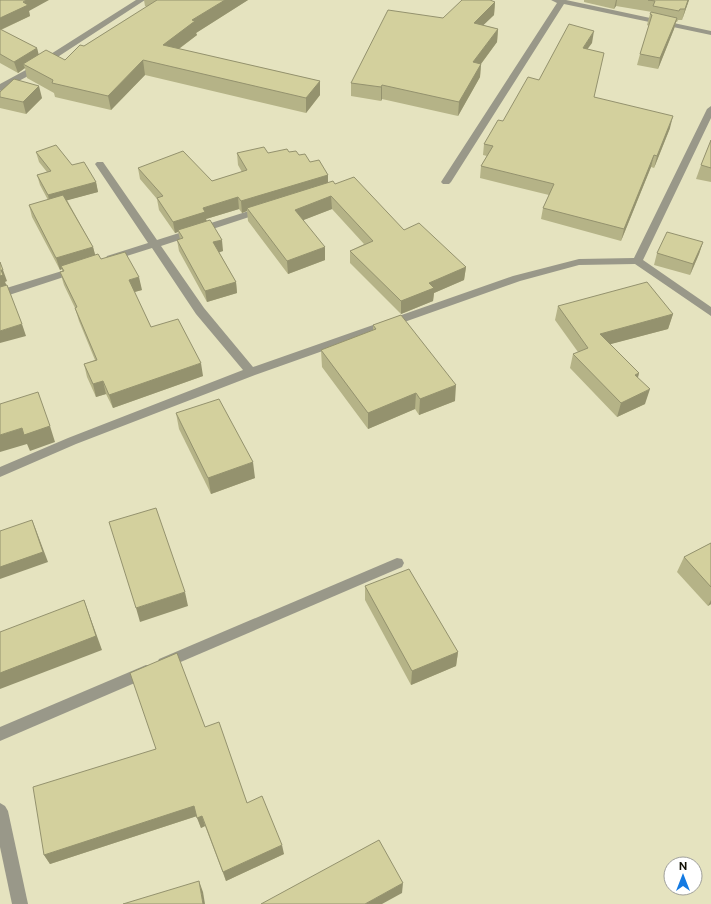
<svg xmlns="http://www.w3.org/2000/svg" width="711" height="904" font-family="'Public Sans',sans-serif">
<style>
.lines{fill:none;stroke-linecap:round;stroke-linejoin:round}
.minor{fill:#999889;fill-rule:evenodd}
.wall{fill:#b5b387}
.shaded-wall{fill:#94926e}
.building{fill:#d3d09d;stroke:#94926e}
</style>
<rect width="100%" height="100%" fill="#e5e3bf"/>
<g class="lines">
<!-- minor -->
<g class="minor">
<path d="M 136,0 L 145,0 L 30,75 L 0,91 L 0,84 L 24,71 Z"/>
<path d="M 551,0 L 566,0 L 711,31 L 711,35 L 564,4 L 451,182 L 449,184 L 443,184 L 441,182 L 557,3 Z"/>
<path d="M 711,106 L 711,118 L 643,260 L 711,307 L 711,316 L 635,264 L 579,265 L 520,281 L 255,375 L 76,444 L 0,477 L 0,467 L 68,438 L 243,370 L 196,314 L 152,248 L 111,261 L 107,260 L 106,258 L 107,256 L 148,243 L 95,164 L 97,162 L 103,162 L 157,240 L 258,208 L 264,208 L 266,210 L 264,212 L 161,246 L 204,308 L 253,367 L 513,276 L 579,259 L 634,258 L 707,109 Z"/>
<path d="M 75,267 L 79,268 L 80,270 L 79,272 L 0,298 L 0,290 Z"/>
<path d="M 397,558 L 402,559 L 404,563 L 402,567 L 169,667 L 164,669 L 159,667 L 157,663 L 159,659 Z"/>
<path d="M 146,665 L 151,666 L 153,671 L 151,676 L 0,741 L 0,727 Z"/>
<path d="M 0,803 L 5,806 L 8,811 L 28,904 L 12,904 L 0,847 Z"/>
</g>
</g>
<!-- wall -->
<g class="wall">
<path d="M 0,0 L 29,11 L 30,16 L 1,30 L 37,48 L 38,55 L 65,60 L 84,46 L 147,7 L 145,6 L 144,0 L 248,0 L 196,33 L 197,35 L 179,49 L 320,81 L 320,95 L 306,113 L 145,75 L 111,110 L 55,97 L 54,93 L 27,78 L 25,68 L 18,73 L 0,63 Z"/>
<path d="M 584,0 L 689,0 L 682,20 L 678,20 L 677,22 L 676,22 L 674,29 L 658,69 L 637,65 L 640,54 L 649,26 L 647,25 L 650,14 L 652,12 L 616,6 L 614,9 L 584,2 Z"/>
<path d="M 495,2 L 494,15 L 483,25 L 498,29 L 497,42 L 481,64 L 480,77 L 458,116 L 382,99 L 381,101 L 351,96 L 351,83 L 443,18 Z"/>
<path d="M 592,43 L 587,49 L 594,97 L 670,128 L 654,168 L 651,167 L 621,241 L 541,219 L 543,208 L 549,195 L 480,178 L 481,166 L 487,156 L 483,155 L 484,144 L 539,80 Z"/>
<path d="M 0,92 L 42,98 L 26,114 L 0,108 Z"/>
<path d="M 711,140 L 711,182 L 696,179 L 701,165 Z"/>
<path d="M 36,152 L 72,165 L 96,182 L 98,192 L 67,200 L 93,247 L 95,255 L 142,290 L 134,292 L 151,327 L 203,376 L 113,408 L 106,394 L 96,397 L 87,377 L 84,364 L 95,360 L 79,321 L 75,308 L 64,285 L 60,272 L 62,271 L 62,269 L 60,270 L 32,217 L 29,205 L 48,200 L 40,185 L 37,175 L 47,172 L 39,162 Z"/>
<path d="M 289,152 L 299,155 L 310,162 L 328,175 L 328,183 L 335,184 L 404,230 L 466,267 L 464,280 L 434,293 L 433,301 L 401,314 L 350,263 L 350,251 L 364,244 L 332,209 L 303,220 L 325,260 L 288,274 L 248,221 L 247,211 L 242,213 L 239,209 L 206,219 L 207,221 L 223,251 L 219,252 L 236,282 L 237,293 L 207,302 L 179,251 L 177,240 L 180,239 L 178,232 L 175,233 L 159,210 L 157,199 L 140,179 L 138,168 L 212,181 L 242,172 L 238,165 L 237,153 L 268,153 Z"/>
<path d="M 703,242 L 699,254 L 690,275 L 654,265 L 657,253 Z"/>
<path d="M 558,306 L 673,314 L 668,329 L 610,344 L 639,373 L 638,378 L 645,404 L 617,417 L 570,368 L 573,354 L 578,352 L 555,320 Z"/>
<path d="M 373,325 L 455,401 L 419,415 L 415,409 L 368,429 L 322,367 L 321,350 L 373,330 Z"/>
<path d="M 176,413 L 255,478 L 211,494 L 179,429 Z"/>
<path d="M 711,543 L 711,604 L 708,606 L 677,572 L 684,557 Z"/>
<path d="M 365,586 L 458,652 L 456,666 L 411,685 L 365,600 Z"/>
<path d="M 205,727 L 247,803 L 284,854 L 226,881 L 205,826 L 201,828 L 197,816 L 50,864 L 44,855 L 156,749 Z"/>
</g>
<!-- shaded-wall -->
<g class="shaded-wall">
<path d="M 26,0 L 49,0 L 29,11 L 30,16 L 0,30 L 0,18 Z"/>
<path d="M 225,0 L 248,0 L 196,33 L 197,35 L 165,59 L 163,45 L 192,20 Z"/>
<path d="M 616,0 L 617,0 L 616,6 L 614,9 Z"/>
<path d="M 688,0 L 689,0 L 682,20 L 685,9 Z"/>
<path d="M 495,2 L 494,15 L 472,36 L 474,23 Z"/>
<path d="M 677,18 L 674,29 L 658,69 L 660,58 Z"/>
<path d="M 498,29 L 497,42 L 472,76 L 473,62 Z"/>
<path d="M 594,31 L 592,43 L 580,59 L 583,48 Z"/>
<path d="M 37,48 L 40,59 L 23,64 L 25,68 L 18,73 L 14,62 Z"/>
<path d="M 143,60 L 145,75 L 111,110 L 108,96 Z"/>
<path d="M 481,64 L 480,77 L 458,116 L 459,102 Z"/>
<path d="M 320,81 L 320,95 L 306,113 L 306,98 Z"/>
<path d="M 382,85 L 382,99 L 381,101 L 381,87 Z"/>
<path d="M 39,86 L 42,98 L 26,114 L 23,102 Z"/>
<path d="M 673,116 L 670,128 L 654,168 L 657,156 Z"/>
<path d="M 654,155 L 651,167 L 621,241 L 624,229 Z"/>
<path d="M 328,175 L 328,186 L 247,208 L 247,211 L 242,213 L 241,201 Z"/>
<path d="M 96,182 L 98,192 L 50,205 L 48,195 Z"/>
<path d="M 331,196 L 332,209 L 296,223 L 295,210 Z"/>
<path d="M 238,197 L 239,209 L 206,219 L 207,223 L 178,230 L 178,232 L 175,233 L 173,222 L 203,208 Z"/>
<path d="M 222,240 L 223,251 L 214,254 L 213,242 Z"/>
<path d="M 703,242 L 699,254 L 690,275 L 693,264 Z"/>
<path d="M 93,247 L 96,258 L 61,266 L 62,269 L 60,270 L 56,258 Z"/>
<path d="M 325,247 L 325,260 L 288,274 L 287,261 Z"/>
<path d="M 466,267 L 464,280 L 434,293 L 433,301 L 401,314 L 401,301 L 429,283 Z"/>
<path d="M 1,270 L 3,270 L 7,281 L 5,282 L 7,286 L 0,289 L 0,276 Z"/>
<path d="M 139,277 L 142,290 L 131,293 L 129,280 Z"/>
<path d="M 236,282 L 237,293 L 207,302 L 205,291 Z"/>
<path d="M 673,314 L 668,329 L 596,348 L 600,334 Z"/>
<path d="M 22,324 L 26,336 L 0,343 L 0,331 Z"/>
<path d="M 201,363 L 203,376 L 113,408 L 109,395 Z"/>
<path d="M 639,373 L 635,387 L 635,375 Z"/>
<path d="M 103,381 L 106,394 L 96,397 L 93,384 Z"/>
<path d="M 456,385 L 455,401 L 419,415 L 420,399 Z"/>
<path d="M 650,389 L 645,404 L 617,417 L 621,403 Z"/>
<path d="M 416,393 L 415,409 L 368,429 L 368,413 Z"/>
<path d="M 50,426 L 55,442 L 30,451 L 27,444 L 0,452 L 0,435 L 22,428 Z"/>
<path d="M 253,462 L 255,478 L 211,494 L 208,478 Z"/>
<path d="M 32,520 L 36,530 L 48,562 L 0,579 L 0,567 Z"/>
<path d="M 185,592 L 188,606 L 140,622 L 136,608 Z"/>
<path d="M 84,600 L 102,650 L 0,689 L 0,673 Z"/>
<path d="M 711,600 L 711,604 L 708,606 Z"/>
<path d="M 458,652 L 456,666 L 411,685 L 412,671 Z"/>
<path d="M 194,806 L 197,816 L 50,864 L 44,855 Z"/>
<path d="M 202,816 L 205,826 L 201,828 L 197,818 Z"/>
<path d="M 282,845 L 284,854 L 226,881 L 223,872 Z"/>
<path d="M 199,881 L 203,892 L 205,904 L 203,904 Z"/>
<path d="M 403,883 L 402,893 L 382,904 L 365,904 Z"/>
</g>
<!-- building -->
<g class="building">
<path d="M 0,0 L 26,0 L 23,2 L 28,5 L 0,18 Z"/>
<path d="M 157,0 L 225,0 L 192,20 L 195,21 L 163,45 L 320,81 L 306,98 L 143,60 L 108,96 L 52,83 L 53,80 L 23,64 L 46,50 L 65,60 L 80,45 L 84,46 Z"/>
<path d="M 462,0 L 490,0 L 495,2 L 474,23 L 498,29 L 473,62 L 481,64 L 459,102 L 382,85 L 381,87 L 351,83 L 388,10 L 443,18 Z"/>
<path d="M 648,0 L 688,0 L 685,9 L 680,9 L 679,11 L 653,6 L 655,1 Z"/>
<path d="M 651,12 L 677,18 L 660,58 L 640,54 L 652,15 L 650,14 Z"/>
<path d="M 569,24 L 594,31 L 583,48 L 604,53 L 594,97 L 673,116 L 657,156 L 654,155 L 624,229 L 543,208 L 554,184 L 481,166 L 493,146 L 484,144 L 498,120 L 503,121 L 528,77 L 539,80 Z"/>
<path d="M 0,29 L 37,48 L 14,62 L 0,54 Z"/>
<path d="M 14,79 L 39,86 L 23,102 L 0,97 L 0,92 Z"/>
<path d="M 711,140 L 711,168 L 701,165 Z"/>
<path d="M 56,145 L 72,165 L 84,162 L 96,182 L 48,195 L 37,175 L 51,171 L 36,152 Z"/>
<path d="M 264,147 L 268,153 L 287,149 L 289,152 L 296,151 L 299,155 L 305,154 L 310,162 L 319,160 L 328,175 L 241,201 L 238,197 L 203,208 L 205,212 L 173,222 L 157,198 L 163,196 L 138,168 L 183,151 L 212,181 L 247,170 L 237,153 Z"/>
<path d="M 354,177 L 404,230 L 419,223 L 466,267 L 429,283 L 434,288 L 401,301 L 350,251 L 373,241 L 331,196 L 295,210 L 325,247 L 287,261 L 247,208 L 333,181 L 335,184 Z"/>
<path d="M 63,195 L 93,247 L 56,258 L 29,205 Z"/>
<path d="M 210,220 L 222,240 L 213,242 L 236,282 L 205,291 L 177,240 L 183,238 L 178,230 Z"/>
<path d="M 667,232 L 703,242 L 693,264 L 657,253 Z"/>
<path d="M 125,252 L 139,277 L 129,280 L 151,327 L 178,319 L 201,363 L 109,395 L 103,381 L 93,384 L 84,364 L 97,360 L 75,308 L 77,307 L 60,272 L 64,271 L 61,266 L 98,254 L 101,259 Z"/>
<path d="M 0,262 L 3,270 L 1,270 L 3,275 L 0,276 Z"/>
<path d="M 647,282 L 673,314 L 600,334 L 639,373 L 635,375 L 650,389 L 621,403 L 573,354 L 588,348 L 558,306 Z"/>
<path d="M 7,285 L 22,324 L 0,331 L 0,287 Z"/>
<path d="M 401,315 L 456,385 L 420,399 L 416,393 L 368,413 L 321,350 L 376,329 L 373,325 Z"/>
<path d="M 38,392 L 50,426 L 24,435 L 22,428 L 0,435 L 0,404 Z"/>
<path d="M 219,399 L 253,462 L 208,478 L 176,413 Z"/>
<path d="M 156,508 L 185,592 L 136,608 L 109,522 Z"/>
<path d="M 32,520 L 43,552 L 0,567 L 0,531 Z"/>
<path d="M 711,543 L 711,587 L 684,557 Z"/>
<path d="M 409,569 L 458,652 L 412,671 L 365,586 Z"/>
<path d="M 84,600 L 96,636 L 0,673 L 0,632 Z"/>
<path d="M 177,653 L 205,727 L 219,722 L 247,803 L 262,796 L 282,845 L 223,872 L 202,816 L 197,818 L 194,806 L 44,855 L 33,787 L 156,749 L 130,673 Z"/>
<path d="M 379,840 L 403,883 L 365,904 L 261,904 Z"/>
<path d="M 199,881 L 203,904 L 123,904 Z"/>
</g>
<!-- north arrow -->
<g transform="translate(683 876)"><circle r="19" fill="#ffffff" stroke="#a0a09b"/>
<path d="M0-3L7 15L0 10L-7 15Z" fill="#147ae2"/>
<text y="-6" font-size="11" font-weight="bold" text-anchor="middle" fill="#121105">N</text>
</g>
</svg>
